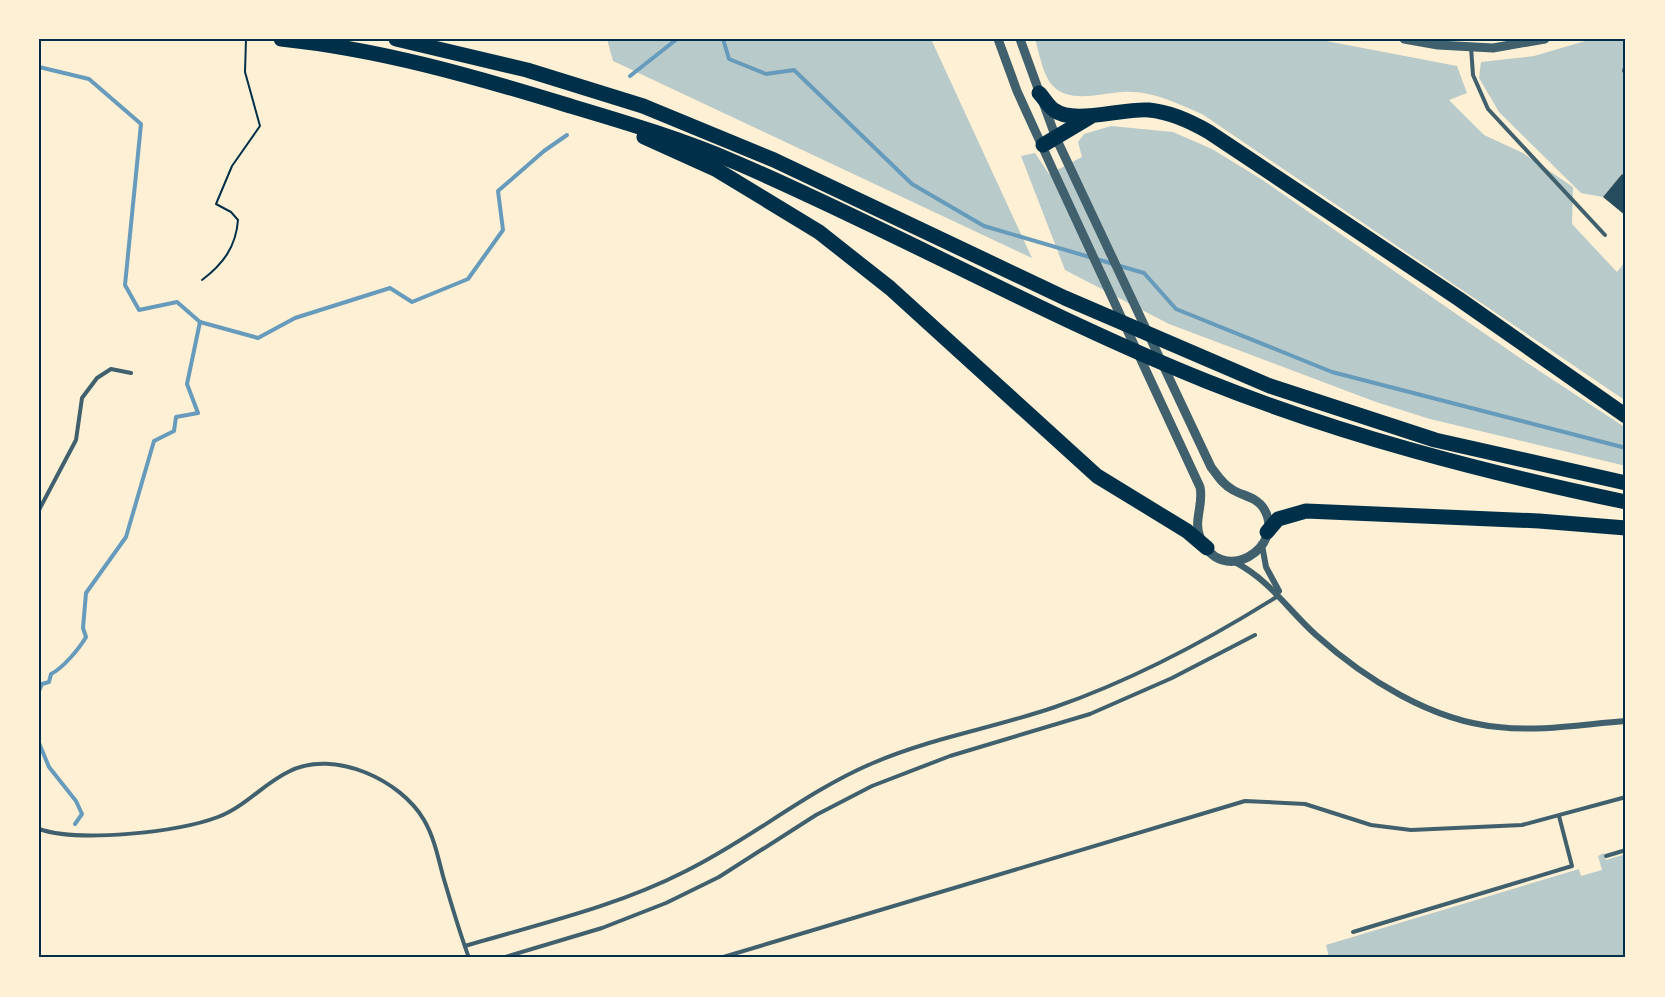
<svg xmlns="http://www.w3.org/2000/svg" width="1665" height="997" font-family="'Fira Sans Condensed',sans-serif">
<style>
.green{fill:#b9caca}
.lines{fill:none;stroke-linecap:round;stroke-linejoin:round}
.stream{stroke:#669bbc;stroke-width:4}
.building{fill:#264d5e}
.path{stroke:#003049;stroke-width:2}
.service{stroke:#3f606c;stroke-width:4}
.minor{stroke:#3f606c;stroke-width:6}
.tertiary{stroke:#3f606c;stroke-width:9}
.motorway{stroke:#003049;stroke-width:15}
.neatline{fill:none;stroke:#003049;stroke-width:2}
</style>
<rect width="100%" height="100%" fill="#fdf0d5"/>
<!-- green -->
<g class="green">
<path d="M 607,39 L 931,39 L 1032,258 L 613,61 Z"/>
<path d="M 1035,39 L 1316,39 L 1457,66 L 1467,93 L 1449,100 L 1484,135 L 1523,153 L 1573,187 L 1572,224 L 1617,272 L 1626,261 L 1626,401 L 1202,114 C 1178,104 1151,90 1123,92 C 1101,93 1070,104 1053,86 C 1043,76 1039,52 1035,39 Z"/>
<path d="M 1592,39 L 1626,39 L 1626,177 L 1622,174 L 1603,197 L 1581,193 L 1499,112 L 1479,78 L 1481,62 L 1534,56 Z"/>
<path d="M 1111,126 L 1173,132 L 1212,149 L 1261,179 L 1520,358 L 1626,428 L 1626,466 L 1430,419 L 1376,402 L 1169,324 L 1065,270 L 1021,156 L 1035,153 L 1049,174 L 1082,157 L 1078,142 L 1084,134 Z"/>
<path d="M 1604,853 L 1606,860 L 1626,854 L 1626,958 L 1329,958 L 1326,945 L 1579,869 L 1581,876 L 1602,870 L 1598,856 Z"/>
</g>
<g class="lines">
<!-- stream -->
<g class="stream">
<path d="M 723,39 L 729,59 L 766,74 L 794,70 L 912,184 L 984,226 L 1144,273 L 1176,309 L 1332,372 L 1626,448"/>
<path d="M 39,67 L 89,79 L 141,124 L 125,285 L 139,310 L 177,302 L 200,322 L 258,338 L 295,318 L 390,288 L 412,302 L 468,279 L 503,230 L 498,191 L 544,151 L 567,135"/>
<path d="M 630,76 L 677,39"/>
<path d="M 39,691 L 42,684 L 49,682 L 51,674 C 63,668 79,649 86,637 L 83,628 L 86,593 L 126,537 L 154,441 L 174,431 L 176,417 L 198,413 L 187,384 L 200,322"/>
<path d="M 39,743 L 49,767 L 76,801 L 82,814 L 75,824"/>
</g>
</g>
<!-- building -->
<path class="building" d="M 1622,174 L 1626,177 L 1626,216 L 1603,197 Z"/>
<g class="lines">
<!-- path -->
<path class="path" d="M 202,280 C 223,264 236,247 238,220 L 231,212 L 216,204 L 232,166 L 260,126 L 245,72 L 246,39"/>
<!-- service -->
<g class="service">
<path d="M 1471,47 L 1473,75 L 1488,109 L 1605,235"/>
<path d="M 1626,65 L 1624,71 L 1626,74"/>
<path d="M 39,510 L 76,440 L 82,398 L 97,378 L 111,369 L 131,373"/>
<path d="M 39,829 C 79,843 178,832 218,817 C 245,807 264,783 290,771 C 334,749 401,780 424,820 C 434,837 438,857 443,876 C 451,903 459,931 469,958"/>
<path d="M 1606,856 L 1626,850"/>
<path d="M 1353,932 L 1572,866 L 1559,816"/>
<path d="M 465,946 C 539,924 615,907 684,872 C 750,840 805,792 873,763 C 931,738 994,728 1055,707 C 1133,680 1208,640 1278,596"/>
<path d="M 502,958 L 602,928 L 666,903 L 719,877 L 816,815 L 872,786 L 950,756 L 1090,714 L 1172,678 L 1255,635"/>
<path d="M 720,958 L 1245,801 L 1305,804 L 1371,825 L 1411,830 L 1522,825 L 1626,797"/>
</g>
<!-- minor -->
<g class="minor">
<path d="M 1262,545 L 1266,567 L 1279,591"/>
<path d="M 1235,562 C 1272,582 1287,609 1316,635 C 1365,679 1432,721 1498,727 C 1540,732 1584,724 1626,721"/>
</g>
<!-- tertiary -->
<g class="tertiary">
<path d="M 998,39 L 1017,91 L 1053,170 L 1200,487 C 1204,504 1193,521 1200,537 C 1221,589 1287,547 1264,509 C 1257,497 1243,496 1233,490 C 1223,485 1217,475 1211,467 L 1056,138 L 1020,39"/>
<path d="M 1404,39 L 1438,45 L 1493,48 L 1545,39"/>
</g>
<!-- motorway -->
<g class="motorway">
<path d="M 281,39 C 378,49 473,76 567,105 C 624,122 682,139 737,163 C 895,231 1046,317 1206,381 C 1341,435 1483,472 1626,502"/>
<path d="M 396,39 L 527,70 L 643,106 L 774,160 L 1065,298 L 1270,386 L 1435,440 L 1626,483"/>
<path d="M 1039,93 C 1044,98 1048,106 1054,110 C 1073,125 1122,108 1149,110 C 1171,112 1190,121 1209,132 L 1459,299 L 1626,416"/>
<path d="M 644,137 L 717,170 L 819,232 L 890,288 L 1097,476 L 1187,531 L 1207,548"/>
<path d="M 1043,145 L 1090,117"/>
<path d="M 1267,532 L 1278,519 L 1306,511 L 1539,521 L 1626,528"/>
</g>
</g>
<!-- border -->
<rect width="1665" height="997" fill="none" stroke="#fdf0d5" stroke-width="81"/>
<rect x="40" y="40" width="1584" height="916" class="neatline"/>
</svg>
